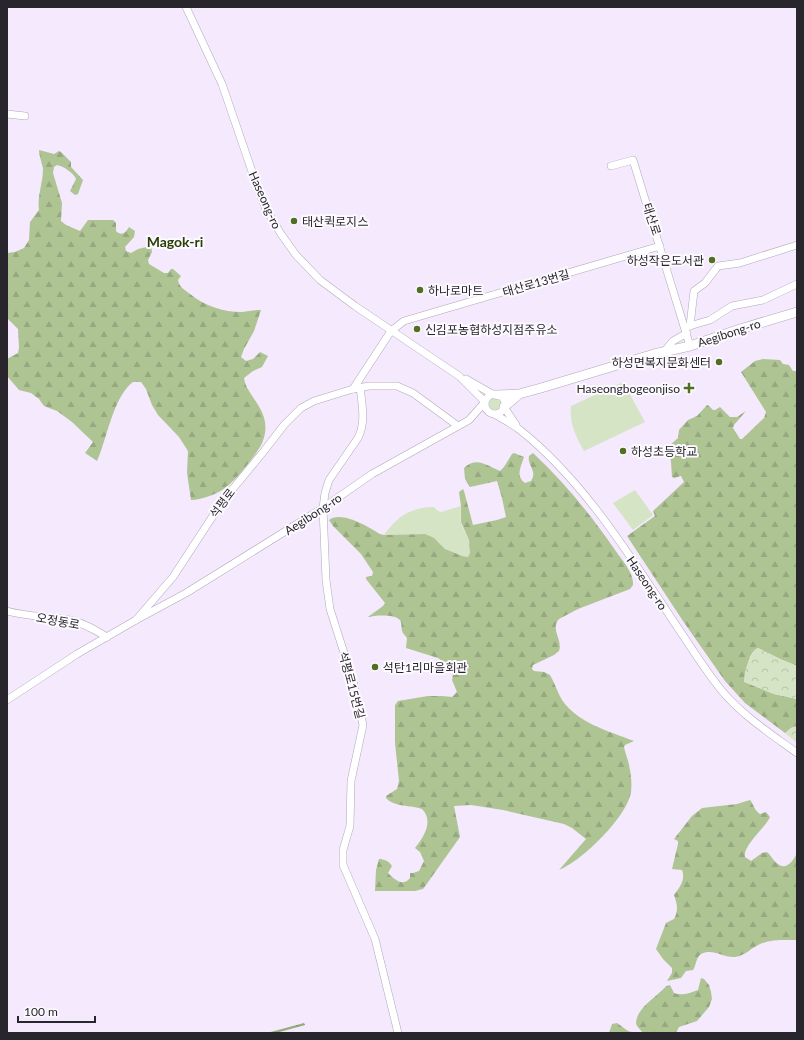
<svg xmlns="http://www.w3.org/2000/svg" width="804" height="1040" font-family="Lato,'Noto Sans KR',sans-serif">
<style>
.grass{fill:#d6e4c6}
.forest{fill:url(#forest-firs)}
.park{fill:url(#park-crowns)}
.water{fill:url(#water-waves)}
.lines{fill:none;stroke-linecap:round;stroke-linejoin:round}
.minor-casing{stroke:#b1a7b9;stroke-width:8}
.major-casing{stroke:#b1a7b9;stroke-width:10}
.minor{stroke:#fff;stroke-width:7}
.major{stroke:#fff;stroke-width:9}
.poi-dot{fill:#516e23;stroke:#fcfafe;stroke-width:1.5}
.labels{text-anchor:middle;dominant-baseline:central;stroke-width:4;stroke-linejoin:round;paint-order:stroke}
.street-label{font-size:12px;fill:#29252c;stroke:#fcfafe}
.poi-label{font-size:12px;fill:#29252c;stroke:#fcfafe;text-anchor:start}
.quarter-label{font-size:14px;font-weight:bold;fill:#2b3f09;stroke:#fcfafe}
</style>
<defs>
<pattern id="forest-firs" width="22" height="20" patternUnits="userSpaceOnUse"><rect width="22" height="20" fill="#aec493"/><path d="M5 1l3.5 6h-7zM16 11l3.5 6h-7z" fill="#96a87f"/></pattern>
<pattern id="park-crowns" width="20" height="18" patternUnits="userSpaceOnUse"><rect width="20" height="18" fill="#d6e4c6"/><path d="M2 6a3 3 0 1 1 6 0M12 15a3 3 0 1 1 6 0" fill="none" stroke="#b8c3aa"/></pattern>
<pattern id="water-waves" width="16" height="10" patternUnits="userSpaceOnUse"><rect width="16" height="10" fill="#97ad7d"/><path d="M0 5q4-4 8 0t8 0" fill="none" stroke="#7b8d67"/></pattern>
</defs>
<rect width="100%" height="100%" fill="#f4e9fd"/>
<!-- grass -->
<g class="grass">
<path d="M 623,382 L 645,422 L 584,451 C 576,437 569,423 571,406 Z"/>
<circle cx="495" cy="404" r="6"/>
<path d="M 635,490 L 653,515 L 633,530 L 613,503 Z"/>
<path d="M 461,506 C 461,512 460,518 461,523 C 464,533 476,546 468,557 L 462,556 L 454,552 L 445,549 L 438,542 L 425,534 L 384,535 C 397,517 410,507 434,507 L 438,511 L 441,512 Z"/>
</g>
<!-- forest -->
<g class="forest">
<path d="M 39,150 L 54,154 L 59,151 L 61,152 L 71,162 L 71,167 L 83,180 L 78,194 L 75,195 L 70,191 L 76,179 C 74,173 63,166 57,165 L 54,167 L 53,173 L 62,203 L 61,221 L 66,225 L 80,231 L 88,220 L 113,220 L 116,223 L 116,231 C 122,237 126,232 129,227 L 135,231 L 134,237 L 125,247 L 126,251 L 131,253 L 138,249 L 151,246 L 152,252 L 148,260 L 149,264 L 164,273 L 168,273 L 171,269 L 173,269 L 181,276 L 178,280 C 179,287 185,290 190,294 C 205,306 223,312 242,312 C 249,311 255,310 261,310 L 254,331 L 244,349 L 241,357 L 246,361 L 253,359 L 260,352 L 268,356 L 262,367 L 253,371 L 244,378 C 246,393 262,404 265,422 C 266,430 265,436 262,443 C 257,454 235,482 225,488 C 217,494 201,500 191,500 L 187,473 L 188,451 L 179,437 L 158,415 L 152,405 L 146,389 L 141,382 L 133,382 C 113,397 107,439 97,461 L 85,453 L 93,442 L 72,422 L 57,411 L 44,406 L 39,399 L 31,393 L 19,390 L 7,376 L 7,359 L 18,353 L 19,348 L 18,329 L 7,318 L 7,253 L 15,252 L 24,248 L 29,240 L 30,222 L 39,210 C 37,196 43,183 43,169 C 42,162 39,156 39,150 Z"/>
<path d="M 763,359 L 780,360 L 783,364 L 789,365 L 793,371 L 797,371 L 797,666 L 780,659 L 758,648 C 747,653 747,672 745,682 L 774,694 L 797,699 L 797,726 L 791,728 L 785,733 L 745,703 L 725,681 L 683,621 L 627,536 L 655,516 L 653,511 L 684,482 L 681,476 L 674,478 L 672,477 L 671,462 L 669,446 L 678,438 L 679,430 L 688,420 L 697,416 L 707,405 L 709,406 L 713,410 L 715,410 L 720,407 L 730,417 L 737,417 L 746,411 L 734,425 L 733,428 L 740,439 L 742,439 L 764,418 L 766,412 L 741,372 L 755,361 Z"/>
<path d="M 514,453 L 524,457 C 521,467 515,476 525,483 L 531,481 C 538,471 527,466 529,456 L 533,453 C 564,482 591,515 615,550 C 622,560 634,573 633,585 L 630,589 L 578,609 L 559,619 C 550,629 563,640 559,651 L 554,655 L 533,665 L 532,669 L 534,671 L 544,672 L 550,675 C 555,683 557,692 562,700 C 578,723 608,731 634,741 L 625,745 L 624,747 C 625,753 628,759 629,765 C 631,774 632,783 631,792 C 627,817 582,861 559,870 L 586,839 L 572,828 L 564,824 L 503,810 L 471,805 L 454,806 L 460,837 L 426,885 L 423,889 L 415,891 L 375,891 L 376,870 L 379,859 C 384,859 389,861 392,866 L 388,873 C 395,880 403,887 410,878 L 410,873 L 413,873 L 419,871 L 424,861 L 420,852 L 415,848 C 424,837 434,821 422,809 C 411,805 394,807 386,798 L 386,796 L 397,789 L 399,781 L 395,743 L 395,705 L 398,701 L 428,696 L 442,696 L 452,697 L 457,692 L 452,680 L 453,673 L 451,667 L 438,658 L 406,648 L 407,638 C 405,635 402,633 402,630 C 401,626 402,623 400,620 C 395,614 376,615 368,617 L 383,606 L 385,603 L 366,579 L 366,577 L 372,576 L 373,572 L 361,554 L 333,526 L 329,520 C 341,510 369,527 380,534 L 384,535 L 425,534 L 434,538 L 445,549 L 453,552 L 462,556 L 468,557 L 470,553 L 469,540 L 461,522 L 461,506 L 459,492 L 463,489 L 464,491 L 473,525 L 497,520 L 506,517 L 502,498 L 497,481 L 470,487 L 465,479 L 464,468 C 477,456 487,466 500,471 L 504,467 L 512,454 Z"/>
<path d="M 750,800 C 754,805 754,810 760,814 L 766,812 L 770,817 C 766,827 742,846 745,857 L 751,861 L 762,853 L 767,852 C 771,855 773,861 778,864 C 786,871 794,860 797,853 L 797,940 C 785,940 771,939 760,944 C 751,948 745,956 735,957 C 723,958 713,948 701,954 C 696,957 696,966 693,970 L 686,971 L 681,978 L 667,981 L 672,973 L 672,968 L 663,959 L 656,949 L 666,923 L 674,919 C 679,910 677,904 674,895 C 679,888 686,880 682,870 L 672,869 L 678,844 L 678,841 L 674,839 L 692,816 L 702,808 L 737,804 Z"/>
<path d="M 701,978 L 704,979 L 709,985 L 711,992 L 712,999 L 709,1007 L 697,1021 L 679,1027 L 676,1033 L 643,1033 L 637,1026 L 636,1023 C 637,1009 651,1001 660,992 C 664,989 665,986 670,985 L 674,993 C 682,996 690,993 698,990 Z"/>
<path d="M 617,1023 L 628,1031 L 635,1033 L 609,1033 L 612,1024 Z"/>
</g>
<!-- park -->
<g class="park">
<path d="M 758,648 L 780,659 L 797,666 L 797,699 L 774,694 L 744,682 C 744,673 749,653 758,648 Z"/>
<path d="M 797,726 L 797,743 L 785,733 L 791,728 Z"/>
</g>
<!-- water -->
<path class="water" d="M 304,1023 L 305,1025 L 276,1033 L 267,1033 Z"/>
<g class="lines">
<!-- minor casing -->
<g class="minor-casing">
<g id="minor">
<path d="M 7,114 L 25,116"/>
<path d="M 611,166 L 633,160 L 690,346"/>
<path d="M 690,326 L 694,291 L 705,283 L 718,266 L 740,263 L 797,245"/>
<path d="M 686,327 L 710,320 L 732,306 L 763,300 L 797,284"/>
<path d="M 664,352 L 673,341 L 687,333"/>
<path d="M 466,379 L 494,395"/>
<path d="M 360,387 C 362,404 366,423 358,438 L 329,480 L 325,493 L 323,508 L 326,580 L 330,609 L 353,681 L 363,725 L 351,781 L 350,826 L 343,850 L 343,865 L 375,939 L 398,1033"/>
<path d="M 353,389 L 391,331 L 404,321 L 660,246"/>
<circle cx="495" cy="404" r="10"/>
<path d="M 504,407 L 516,425"/>
<path d="M 494,414 C 503,419 512,424 520,430 C 588,484 636,566 684,637 C 696,655 708,674 722,691 C 743,716 771,734 797,753"/>
<path d="M 7,611 C 28,617 49,616 70,620 C 84,623 95,630 107,637"/>
<path d="M 136,620 L 186,593 L 289,529 L 323,508 L 372,474 L 469,420 L 485,402 L 459,376 L 355,306 L 320,280 L 296,255 L 281,234 L 266,209 L 257,186 L 222,84 L 186,7"/>
<path d="M 7,700 L 77,654 L 136,620 L 173,577 L 222,502 L 264,451 L 284,425 L 301,408 L 314,401 L 353,389 L 369,386 L 397,386 L 413,393 L 458,426"/>
</g>
</g>
<!-- major casing -->
<g class="major-casing">
<g id="major">
<path d="M 498,395 L 519,394 L 541,388 L 654,354 L 690,346 L 740,329 L 797,312"/>
<path d="M 504,407 L 518,395"/>
</g>
</g>
<!-- minor -->
<use href="#minor" class="minor"/>
<!-- major -->
<use href="#major" class="major"/>
</g>
<!-- markers -->
<g class="poi-dot">
<circle cx="294" cy="221" r="4"/>
<circle cx="712" cy="260" r="4"/>
<circle cx="420" cy="290" r="4"/>
<circle cx="417" cy="329" r="4"/>
<circle cx="719" cy="362" r="4"/>
<path d="M687 382h4v4h4v4h-4v4h-4v-4h-4v-4h4z"/>
<circle cx="623" cy="451" r="4"/>
<circle cx="375" cy="667" r="4"/>
</g>
<g class="labels">
<!-- street labels -->
<g class="street-label">
<text transform="translate(265 200) rotate(66)">Haseong-ro</text>
<text transform="translate(652 219) rotate(72)">태산로</text>
<text transform="translate(536 283) rotate(-16)">태산로13번길</text>
<text transform="translate(729 333) rotate(-18)">Aegibong-ro</text>
<text transform="translate(222 503) rotate(-53)">석평로</text>
<text transform="translate(313 514) rotate(-33)">Aegibong-ro</text>
<text transform="translate(647 583) rotate(56)">Haseong-ro</text>
<text transform="translate(58 621) rotate(10)">오정동로</text>
<text transform="translate(352 685) rotate(75)">석평로15번길</text>
</g>
<!-- poi labels -->
<g class="poi-label">
<text x="302" y="221">태산퀵로지스</text>
<text x="704" y="260" text-anchor="end">하성작은도서관</text>
<text x="428" y="290">하나로마트</text>
<text x="425" y="329">신김포농협하성지점주유소</text>
<text x="711" y="362" text-anchor="end">하성면복지문화센터</text>
<text x="680" y="388" text-anchor="end">Haseongbogeonjiso</text>
<text x="631" y="451">하성초등학교</text>
<text x="383" y="667">석탄1리마을회관</text>
</g>
<!-- quarter labels -->
<g class="quarter-label">
<text x="175" y="241">Magok-ri</text>
</g>
</g>
<!-- border -->
<rect width="804" height="1040" fill="none" stroke="#29252c" stroke-width="16"/>
<!-- scale -->
<path d="M18 1016v6h77v-6" fill="none" stroke="#29252c" stroke-width="2"/>
<text x="24" y="1016" font-size="12" fill="#29252c" stroke="#fcfafe" stroke-width="3" paint-order="stroke">100 m</text>
</svg>
